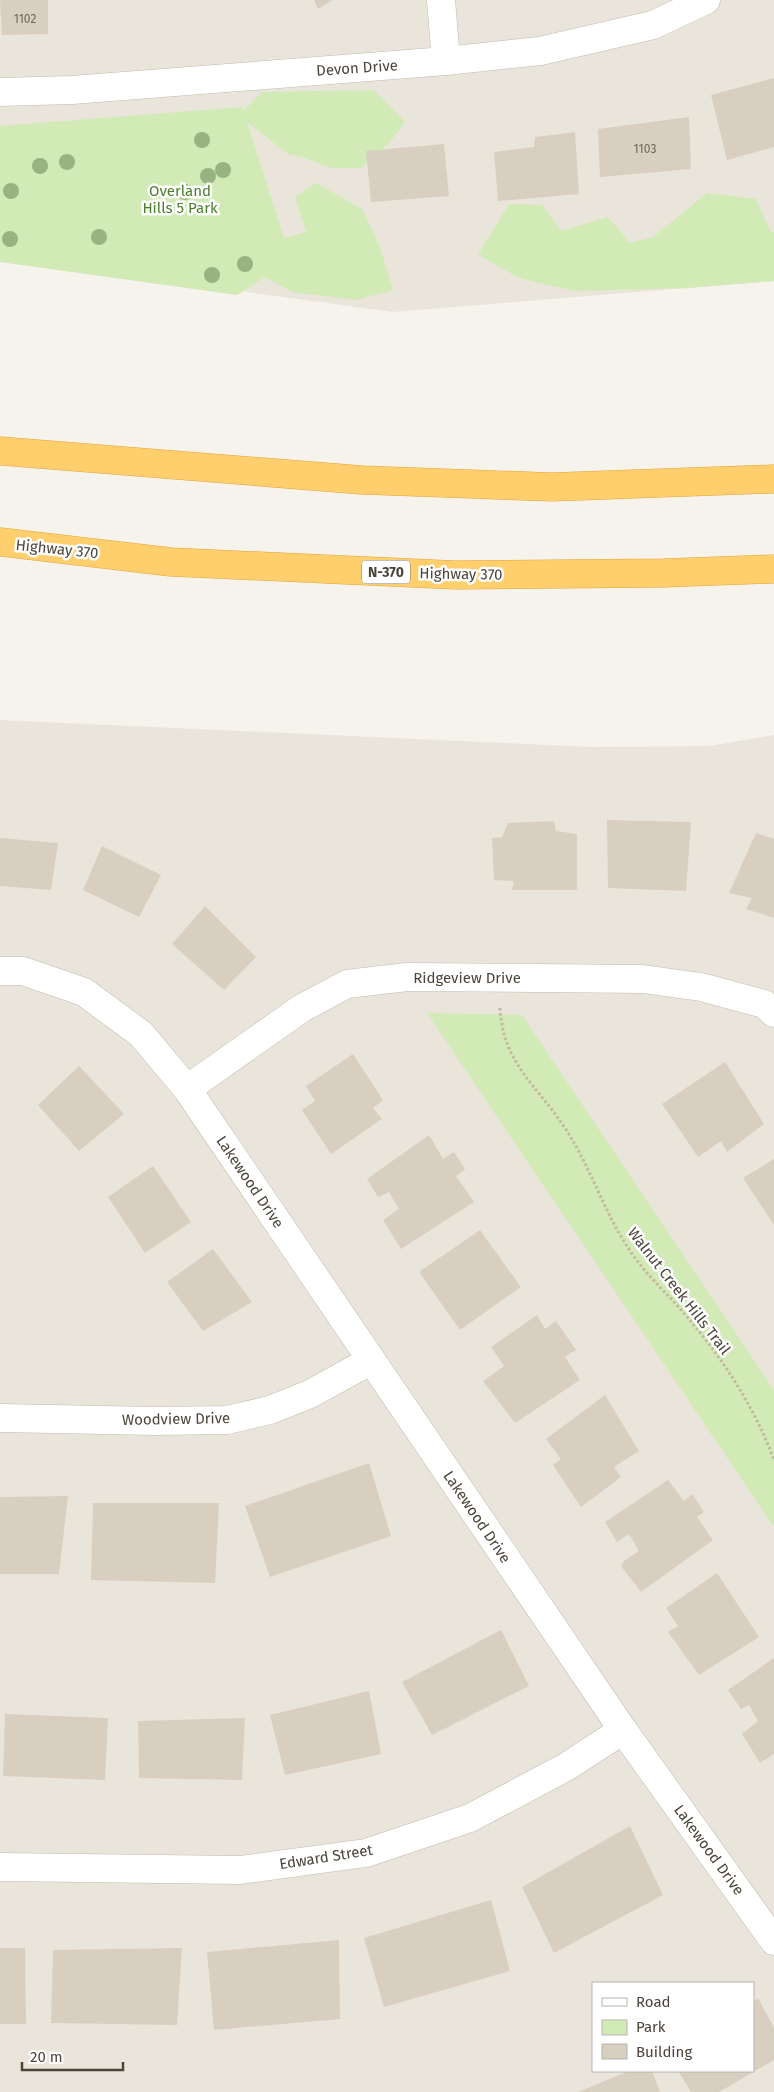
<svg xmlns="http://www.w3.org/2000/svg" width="774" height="2092" font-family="'Fira Sans',sans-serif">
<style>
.residential{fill:#eae5da;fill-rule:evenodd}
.green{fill:#d2eab5}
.building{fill:#d8cfc1}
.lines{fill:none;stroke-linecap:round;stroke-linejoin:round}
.street-casing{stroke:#c2bbae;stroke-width:29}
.highway-casing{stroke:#e0a43c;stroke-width:29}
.path{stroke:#c4b79f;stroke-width:3;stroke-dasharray:2.5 2.5;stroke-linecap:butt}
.street{stroke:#fff;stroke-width:28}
.highway{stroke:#ffcf6e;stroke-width:28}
.tree{fill:#97b381}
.labels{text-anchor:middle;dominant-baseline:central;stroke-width:5;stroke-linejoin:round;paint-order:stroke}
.number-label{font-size:12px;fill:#6e675b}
.shield{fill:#fff;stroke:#817c74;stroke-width:1}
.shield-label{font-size:14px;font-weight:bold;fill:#4b4439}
.street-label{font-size:15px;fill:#4b4439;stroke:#fff}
.park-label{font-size:15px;fill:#4a7f2a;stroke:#fff}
</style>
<rect width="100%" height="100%" fill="#f6f3ec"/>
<!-- residential -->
<g class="residential">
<path d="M 0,0 L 774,0 L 774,281 L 392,312 L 0,258 Z"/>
<path d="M 0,720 L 593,747 L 709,746 L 774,735 L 774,2092 L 0,2092 ZM 593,1983 L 753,1983 L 753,2071 L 593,2071 Z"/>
</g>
<!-- green -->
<g class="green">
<path d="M 374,90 L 405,122 L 389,143 L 361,168 L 331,168 L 302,157 L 288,154 L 247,122 L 284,238 L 306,232 L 295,197 L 316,183 L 362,209 L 380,247 L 393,290 L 356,300 L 292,292 L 265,277 L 237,295 L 0,262 L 0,126 L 242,107 L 244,111 L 262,92 Z"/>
<path d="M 707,193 L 756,199 L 771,233 L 774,231 L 774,281 L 689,288 L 575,291 L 519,278 L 478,255 L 509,204 L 542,205 L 561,231 L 608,217 L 630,243 L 653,237 Z"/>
<path d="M 427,1013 L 522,1015 L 774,1390 L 774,1527 Z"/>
</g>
<!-- building -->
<g class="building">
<path d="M 0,0 L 48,0 L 48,34 L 2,35 Z"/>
<path d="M 314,0 L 333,0 L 318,9 Z"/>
<path d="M 774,78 L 774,147 L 727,160 L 711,95 Z"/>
<path d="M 689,117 L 691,169 L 600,177 L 598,129 Z"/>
<path d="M 575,132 L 579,194 L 498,201 L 494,152 L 534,147 L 535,137 Z"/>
<path d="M 444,144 L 449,196 L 371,202 L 366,151 Z"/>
<path d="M 607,820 L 691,822 L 686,891 L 608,888 Z"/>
<path d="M 554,821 L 556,831 L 577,834 L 577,890 L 512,890 L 514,881 L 494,880 L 492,838 L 502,837 L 508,823 Z"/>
<path d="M 756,833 L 774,839 L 774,918 L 746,909 L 752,898 L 729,893 Z"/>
<path d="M 0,838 L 58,843 L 51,890 L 0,886 Z"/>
<path d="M 102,846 L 161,875 L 139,917 L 83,890 Z"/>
<path d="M 205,906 L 256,957 L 224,990 L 172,944 Z"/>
<path d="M 353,1054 L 383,1100 L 373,1108 L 382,1119 L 331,1154 L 302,1110 L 315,1101 L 306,1086 Z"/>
<path d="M 725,1062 L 764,1124 L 727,1152 L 721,1141 L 698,1157 L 662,1104 Z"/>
<path d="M 79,1066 L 124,1114 L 79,1151 L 38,1105 Z"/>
<path d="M 429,1135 L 443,1159 L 454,1152 L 465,1169 L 456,1176 L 474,1202 L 401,1249 L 383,1220 L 399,1209 L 389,1192 L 378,1197 L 367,1179 Z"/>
<path d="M 774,1159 L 774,1225 L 743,1178 Z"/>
<path d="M 153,1166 L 191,1222 L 145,1253 L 108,1197 Z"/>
<path d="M 480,1230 L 521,1287 L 460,1330 L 419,1272 Z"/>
<path d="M 213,1249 L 252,1302 L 203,1331 L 167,1282 Z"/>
<path d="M 537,1315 L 545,1329 L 556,1321 L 576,1350 L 565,1357 L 580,1380 L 515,1423 L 483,1381 L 504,1366 L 491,1347 Z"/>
<path d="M 605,1395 L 639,1451 L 614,1467 L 621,1477 L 581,1507 L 553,1465 L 561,1459 L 546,1439 Z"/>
<path d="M 369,1463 L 391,1536 L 270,1577 L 245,1506 Z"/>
<path d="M 668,1480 L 684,1501 L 692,1494 L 704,1512 L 697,1517 L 713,1540 L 641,1592 L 621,1566 L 625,1560 L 639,1551 L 629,1534 L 617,1542 L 605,1522 Z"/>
<path d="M 68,1496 L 59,1574 L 0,1574 L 0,1497 Z"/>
<path d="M 93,1503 L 219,1503 L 215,1583 L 91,1580 Z"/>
<path d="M 717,1573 L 759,1637 L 699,1675 L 668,1632 L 678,1626 L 666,1608 Z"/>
<path d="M 501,1630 L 529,1686 L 432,1735 L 402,1682 Z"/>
<path d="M 774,1658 L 774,1754 L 760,1763 L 742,1734 L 758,1721 L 749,1705 L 741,1709 L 728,1690 Z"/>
<path d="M 369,1691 L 381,1754 L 285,1775 L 270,1715 Z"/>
<path d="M 5,1714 L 108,1718 L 105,1780 L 3,1776 Z"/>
<path d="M 245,1718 L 242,1780 L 139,1778 L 138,1721 Z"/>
<path d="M 630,1826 L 663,1895 L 554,1953 L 522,1887 Z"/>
<path d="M 491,1900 L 510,1971 L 384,2007 L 364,1938 Z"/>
<path d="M 339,1940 L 340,2019 L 214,2030 L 207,1952 Z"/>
<path d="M 0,1948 L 25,1948 L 26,2024 L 0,2024 Z"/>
<path d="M 182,1948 L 177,2025 L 51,2023 L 53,1950 Z"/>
<path d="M 758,1998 L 774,2028 L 774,2060 L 719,2092 L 691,2092 L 678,2071 L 753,2071 L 753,2002 Z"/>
<path d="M 629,2071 L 652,2071 L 660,2092 L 578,2092 Z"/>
</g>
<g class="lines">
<!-- street casing -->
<g class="street-casing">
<g id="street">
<path d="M 441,0 L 446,61"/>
<path d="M 0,92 L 72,90 L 446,61 L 540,51 L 653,25 L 706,0"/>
<path d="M 0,971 L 23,971 L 84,992 L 141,1034 L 187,1089 L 623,1730 L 774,1941"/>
<path d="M 187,1089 L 302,1008 L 347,984 L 407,977 L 643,979 L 701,987 L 764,1004 L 774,1013"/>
<path d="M 0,1418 L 155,1421 L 227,1420 L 270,1410 L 310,1394 L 370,1361"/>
<path d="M 0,1867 L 240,1870 L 366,1853 L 470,1818 L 566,1767 L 623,1730"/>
</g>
</g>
<!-- highway casing -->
<g class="highway-casing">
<g id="highway">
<path d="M 0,451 L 362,480 L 552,487 L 774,479"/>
<path d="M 0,542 L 171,562 L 455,575 L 664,573 L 774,569"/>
</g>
</g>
<!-- path -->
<path class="path" d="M 500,1008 C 503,1064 537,1085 565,1128 C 592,1169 605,1216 633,1255 C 649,1278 670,1296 688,1318 C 723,1359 755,1408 774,1460"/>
<!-- street -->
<use href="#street" class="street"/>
<!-- highway -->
<use href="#highway" class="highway"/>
</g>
<!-- trees -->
<g class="tree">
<circle cx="202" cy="140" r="8"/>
<circle cx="67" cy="162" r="8"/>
<circle cx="40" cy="166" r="8"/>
<circle cx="223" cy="170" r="8"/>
<circle cx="208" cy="176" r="8"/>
<circle cx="11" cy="191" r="8"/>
<circle cx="185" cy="192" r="8"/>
<circle cx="99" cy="237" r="8"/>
<circle cx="10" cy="239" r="8"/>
<circle cx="245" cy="264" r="8"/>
<circle cx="212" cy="275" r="8"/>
</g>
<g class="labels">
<!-- number labels -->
<g class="number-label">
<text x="25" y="19">1102</text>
<text x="645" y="149">1103</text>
</g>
<!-- shield labels -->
<rect class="shield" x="362" y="560.5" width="48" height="23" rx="4"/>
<g class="shield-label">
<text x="386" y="572">N-370</text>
</g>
<!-- street labels -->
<g class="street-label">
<text transform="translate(357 68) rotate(-4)">Devon Drive</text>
<text transform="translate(57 549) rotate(6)">Highway 370</text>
<text transform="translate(461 574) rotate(1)">Highway 370</text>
<text x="467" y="978">Ridgeview Drive</text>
<text transform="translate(250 1182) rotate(56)">Lakewood Drive</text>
<text transform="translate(679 1291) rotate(52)">Walnut Creek Hills Trail</text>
<text transform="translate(176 1419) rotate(-1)">Woodview Drive</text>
<text transform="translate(477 1517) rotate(56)">Lakewood Drive</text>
<text transform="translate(709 1850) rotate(54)">Lakewood Drive</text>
<text transform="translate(326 1857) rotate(-9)">Edward Street</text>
</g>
<!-- park labels -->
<g class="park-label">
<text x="180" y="191">Overland<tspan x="180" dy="17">Hills 5 Park</tspan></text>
</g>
</g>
<!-- legend -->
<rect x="592" y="1982" width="162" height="90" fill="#ffffff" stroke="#b7b4b0"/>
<rect x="602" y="1998" width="25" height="8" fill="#ffffff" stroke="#b7b4b0"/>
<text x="636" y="2007" font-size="15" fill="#4b4439">Road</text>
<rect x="602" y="2020" width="25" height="15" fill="#d2eab5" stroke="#b7b4b0"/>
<text x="636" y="2032" font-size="15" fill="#4b4439">Park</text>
<rect x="602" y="2044" width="25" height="15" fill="#d8cfc1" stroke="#b7b4b0"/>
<text x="636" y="2057" font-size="15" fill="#4b4439">Building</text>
<!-- scale -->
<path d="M22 2062v8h101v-8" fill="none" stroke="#4b4439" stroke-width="2.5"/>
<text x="30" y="2062" font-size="15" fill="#4b4439" stroke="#ffffff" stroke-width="4" paint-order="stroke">20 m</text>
</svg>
